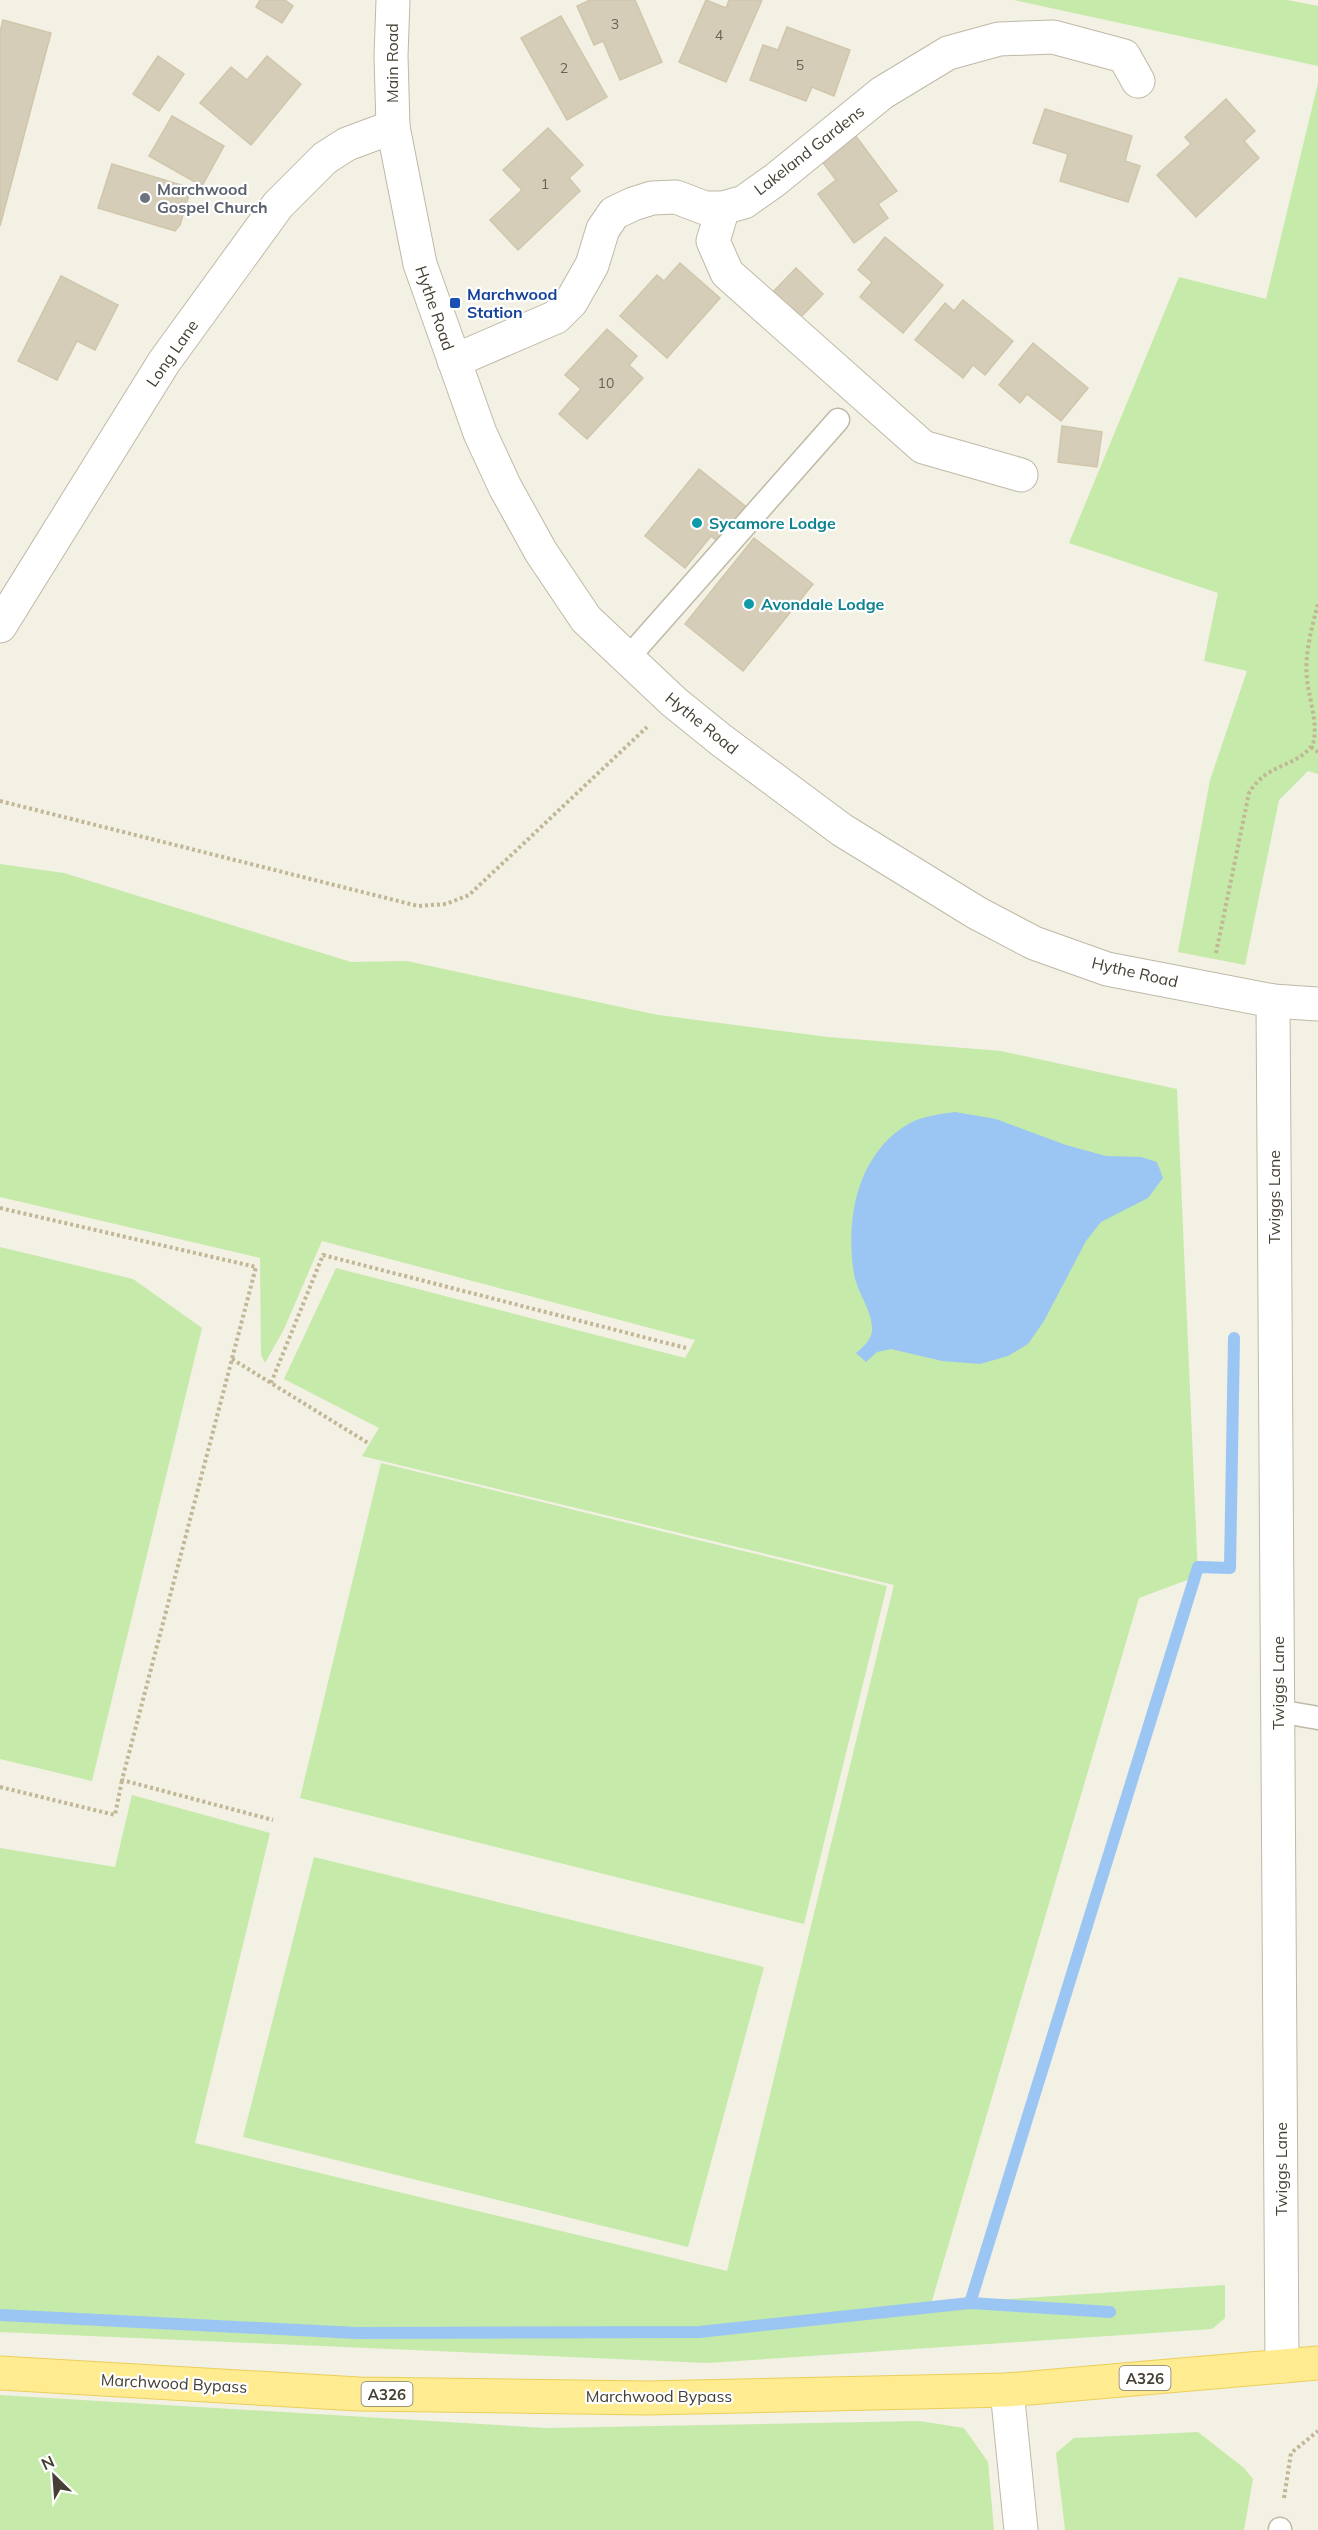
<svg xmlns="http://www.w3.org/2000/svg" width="1318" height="2530" font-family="Mulish,sans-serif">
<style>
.green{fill:#c6eaa9}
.water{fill:#9bc6f4}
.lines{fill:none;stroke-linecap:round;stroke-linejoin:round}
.stream{stroke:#9bc6f4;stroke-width:12}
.building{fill:#d5cdb8;stroke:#d0c6ab;stroke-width:1.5}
.service-casing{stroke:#bfb9a6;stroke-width:25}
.minor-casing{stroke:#bfb9a6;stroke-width:35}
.tertiary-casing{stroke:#bfb9a6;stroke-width:35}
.primary-casing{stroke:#eacf5a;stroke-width:35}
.path{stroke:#c1b796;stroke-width:4;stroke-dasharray:3 3;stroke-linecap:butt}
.service{stroke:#fff;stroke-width:22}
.minor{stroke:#fff;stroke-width:33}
.tertiary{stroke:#fff;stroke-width:33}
.primary{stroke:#ffec90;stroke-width:33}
.worship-dot{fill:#6b7280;stroke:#fff;stroke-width:2}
.transit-dot{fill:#1a4fb4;stroke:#fff;stroke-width:2}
.culture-dot{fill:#0f9aa8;stroke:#fff;stroke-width:2}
.labels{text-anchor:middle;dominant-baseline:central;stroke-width:4.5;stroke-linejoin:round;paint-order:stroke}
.number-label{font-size:14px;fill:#696354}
.shield{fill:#fff;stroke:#7d7970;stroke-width:1.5}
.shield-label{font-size:15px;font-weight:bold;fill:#454033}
.street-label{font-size:16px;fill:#454033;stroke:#fff}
.worship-label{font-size:16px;font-weight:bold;fill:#5b616d;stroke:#fff;text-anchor:start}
.transit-label{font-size:16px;font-weight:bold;fill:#164399;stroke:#fff;text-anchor:start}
.culture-label{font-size:16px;font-weight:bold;fill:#0d838f;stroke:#fff;text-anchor:start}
</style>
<rect width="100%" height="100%" fill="#f3f0e4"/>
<!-- green -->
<g class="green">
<path d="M 1014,0 L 1287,0 L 1318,6 L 1318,66 Z"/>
<path d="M 1318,83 L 1318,774 L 1308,771 L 1279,800 L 1245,965 L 1178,952 L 1210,780 L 1247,671 L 1204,661 L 1218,593 L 1069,543 L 1179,277 L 1266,299 Z"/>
<path d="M 0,864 L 64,873 L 351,962 L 407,961 L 658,1015 L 828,1037 L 1001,1051 L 1177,1089 L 1198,1576 L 1139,1598 L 931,2304 L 1225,2285 L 1225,2318 L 1212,2329 L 708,2363 L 0,2332 L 0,1848 L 115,1867 L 132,1795 L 270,1833 L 195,2143 L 727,2271 L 894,1585 L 362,1456 L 379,1428 L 284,1379 L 336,1268 L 685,1358 L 695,1340 L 322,1241 L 284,1329 L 265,1363 L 261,1355 L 260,1258 L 0,1197 Z"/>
<path d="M 0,1247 L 133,1279 L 202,1328 L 92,1781 L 0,1759 Z"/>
<path d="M 381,1463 L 887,1586 L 804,1924 L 300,1798 Z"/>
<path d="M 314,1857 L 764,1967 L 688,2247 L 243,2137 Z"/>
<path d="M 0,2395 L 547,2428 L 919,2421 L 964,2428 L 988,2462 L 994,2530 L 0,2530 Z"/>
<path d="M 1198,2432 L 1244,2468 L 1253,2479 L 1244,2530 L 1065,2530 L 1056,2453 L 1074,2438 Z"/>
</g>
<!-- water -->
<path class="water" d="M 955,1112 L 996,1119 L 1066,1145 L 1106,1156 L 1141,1157 L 1157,1162 L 1163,1178 L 1148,1198 L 1101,1222 L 1086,1241 L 1044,1321 L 1028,1344 L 1008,1356 L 980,1364 L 942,1361 L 891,1349 L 877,1352 L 866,1362 L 856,1353 C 864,1346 873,1339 872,1327 C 871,1309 857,1292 854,1274 C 845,1219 857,1153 910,1123 C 924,1116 940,1114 955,1112 Z"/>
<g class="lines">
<!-- stream -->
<g class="stream">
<path d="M 970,2303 L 1198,1567 L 1230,1568 L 1234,1338"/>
<path d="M 0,2315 L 356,2333 L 699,2332 L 970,2303 L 1110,2312"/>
</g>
</g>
<!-- building -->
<g class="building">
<path d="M 260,0 L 285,0 L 293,6 L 282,23 L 256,7 Z"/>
<path d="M 590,0 L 635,0 L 662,62 L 620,80 L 603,41 L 594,45 L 577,6 Z"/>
<path d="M 706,0 L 726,8 L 729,0 L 762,0 L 726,82 L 679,62 Z"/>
<path d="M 561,16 L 607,97 L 567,120 L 521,38 Z"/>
<path d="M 3,20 L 51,33 L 0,226 L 0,32 Z"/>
<path d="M 787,27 L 850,50 L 834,96 L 812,87 L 806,101 L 750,80 L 763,45 L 778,50 Z"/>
<path d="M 158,56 L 184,74 L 159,111 L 133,94 Z"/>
<path d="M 267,56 L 301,84 L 251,145 L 200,103 L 231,67 L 247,80 Z"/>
<path d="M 1226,99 L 1255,131 L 1244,141 L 1259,158 L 1196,217 L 1157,175 L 1191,144 L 1185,137 Z"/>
<path d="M 1045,109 L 1132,136 L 1125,161 L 1140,166 L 1128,202 L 1060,181 L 1068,154 L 1033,143 Z"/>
<path d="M 172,116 L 224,146 L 202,186 L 149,156 Z"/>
<path d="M 548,128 L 583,165 L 569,178 L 580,191 L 518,250 L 490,220 L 522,190 L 503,170 Z"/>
<path d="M 855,135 L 897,191 L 878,204 L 888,218 L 854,243 L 818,194 L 836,180 L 821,160 Z"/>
<path d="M 112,164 L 191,188 L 180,225 L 175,231 L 98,208 Z"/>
<path d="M 885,237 L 943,285 L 903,333 L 860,297 L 872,282 L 858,270 Z"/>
<path d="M 680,263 L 720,298 L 667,358 L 620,316 L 657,275 L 664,281 Z"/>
<path d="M 796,268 L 823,294 L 797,321 L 770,295 Z"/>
<path d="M 61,276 L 118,305 L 95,350 L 77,341 L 57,380 L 18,361 Z"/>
<path d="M 963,300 L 1013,341 L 985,375 L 973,365 L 963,378 L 915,340 L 945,303 L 954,311 Z"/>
<path d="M 607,329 L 637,356 L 629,365 L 643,378 L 587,439 L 559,414 L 581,389 L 565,375 Z"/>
<path d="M 1033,343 L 1088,388 L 1061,421 L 1027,394 L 1020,403 L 999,385 Z"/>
<path d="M 1062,426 L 1102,432 L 1097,467 L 1058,462 Z"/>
<path d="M 699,469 L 749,509 L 721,544 L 711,536 L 685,568 L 645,536 Z"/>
<path d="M 754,538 L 813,584 L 743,671 L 685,624 Z"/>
</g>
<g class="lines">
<!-- service casing -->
<g class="service-casing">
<g id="service">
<path d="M 627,659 L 838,420"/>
<path d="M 1278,1711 L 1318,1718"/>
<path d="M 1280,2529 L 1280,2530"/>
</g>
</g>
<!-- minor casing -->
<g class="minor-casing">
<g id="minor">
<path d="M 723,208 L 713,241 L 727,273 L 923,447 L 1021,475"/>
<path d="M 454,361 L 556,317 L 571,302 L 592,265 L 603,229 L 614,213 L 633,204 L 652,198 L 676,197 L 705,208 L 723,208 L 744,202 L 775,180 L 882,93 L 948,53 L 999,39 L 1053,37 L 1124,56 L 1138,81"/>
<path d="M 0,626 L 164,362 L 278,205 L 325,158 L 347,144 L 393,127"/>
</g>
</g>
<!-- tertiary casing -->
<g class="tertiary-casing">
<g id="tertiary">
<path d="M 393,0 L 391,56 L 393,127 L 420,264 L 480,433 L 505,487 L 541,552 L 586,619 L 674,702 L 721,740 L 842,830 L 977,913 L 1034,943 L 1107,969 L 1273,1001 L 1318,1004"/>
<path d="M 1273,1001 L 1282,2366"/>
<path d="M 1007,2390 L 1021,2530"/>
</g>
</g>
<!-- primary casing -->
<g class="primary-casing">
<path id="primary" d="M 0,2373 L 359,2394 L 647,2398 L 1007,2390 L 1318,2363"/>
</g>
<!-- path -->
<g class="path">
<path d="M 1311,747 L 1318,752"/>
<path d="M 0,801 L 418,906 L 446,904 L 469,895 L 647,727"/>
<path d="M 1216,953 L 1249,793 C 1267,762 1297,768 1313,744 C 1318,726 1311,705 1308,686 C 1303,660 1311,630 1318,604"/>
<path d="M 0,1208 L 256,1267 L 122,1780 L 273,1820"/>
<path d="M 232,1359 L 368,1443"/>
<path d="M 271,1383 L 323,1255 L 686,1348"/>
<path d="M 0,1787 L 115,1815 L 122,1780"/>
<path d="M 1284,2498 L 1291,2453 L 1318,2431"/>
</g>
<!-- service -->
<use href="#service" class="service"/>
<!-- minor -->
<use href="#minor" class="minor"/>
<!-- tertiary -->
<use href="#tertiary" class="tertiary"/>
<!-- primary -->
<use href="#primary" class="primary"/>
</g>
<!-- markers -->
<circle class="worship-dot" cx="145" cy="198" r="6"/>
<rect class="transit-dot" x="449" y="297" width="12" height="12" rx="3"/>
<g class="culture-dot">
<circle cx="697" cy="523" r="6"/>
<circle cx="749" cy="604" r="6"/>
</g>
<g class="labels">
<!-- number labels -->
<g class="number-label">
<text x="615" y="24">3</text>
<text x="719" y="35">4</text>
<text x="800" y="65">5</text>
<text x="564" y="68">2</text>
<text x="545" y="184">1</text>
<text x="606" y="383">10</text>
</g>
<!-- shield labels -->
<g class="shield">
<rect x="1119.5" y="2366" width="51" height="24" rx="4.5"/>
<rect x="361.5" y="2382" width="51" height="24" rx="4.5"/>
</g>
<g class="shield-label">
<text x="1145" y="2378">A326</text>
<text x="387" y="2394">A326</text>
</g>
<!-- street labels -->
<g class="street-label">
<text transform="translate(392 63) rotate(-90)">Main Road</text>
<text transform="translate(809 150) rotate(-38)">Lakeland Gardens</text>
<text transform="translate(435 308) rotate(71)">Hythe Road</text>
<text transform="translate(172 353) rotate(-55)">Long Lane</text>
<text transform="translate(702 723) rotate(39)">Hythe Road</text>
<text transform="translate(1135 972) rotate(13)">Hythe Road</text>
<text transform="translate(1274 1197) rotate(-90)">Twiggs Lane</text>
<text transform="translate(1278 1683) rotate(-90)">Twiggs Lane</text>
<text transform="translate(1281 2169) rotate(-90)">Twiggs Lane</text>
<text transform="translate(174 2383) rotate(3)">Marchwood Bypass</text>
<text x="659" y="2396">Marchwood Bypass</text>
</g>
<!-- worship labels -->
<g class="worship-label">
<text x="157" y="189">Marchwood<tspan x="157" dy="18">Gospel Church</tspan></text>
</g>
<!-- transit labels -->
<g class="transit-label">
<text x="467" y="294">Marchwood<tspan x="467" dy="18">Station</tspan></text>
</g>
<!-- culture labels -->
<g class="culture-label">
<text x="709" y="523">Sycamore Lodge</text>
<text x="761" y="604">Avondale Lodge</text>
</g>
</g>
<!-- north arrow -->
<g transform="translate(54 2476) rotate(335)" stroke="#ffffff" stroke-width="4.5" paint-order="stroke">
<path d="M0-4.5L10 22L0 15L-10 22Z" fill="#454033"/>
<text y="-9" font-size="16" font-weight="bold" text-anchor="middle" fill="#454033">N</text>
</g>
</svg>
